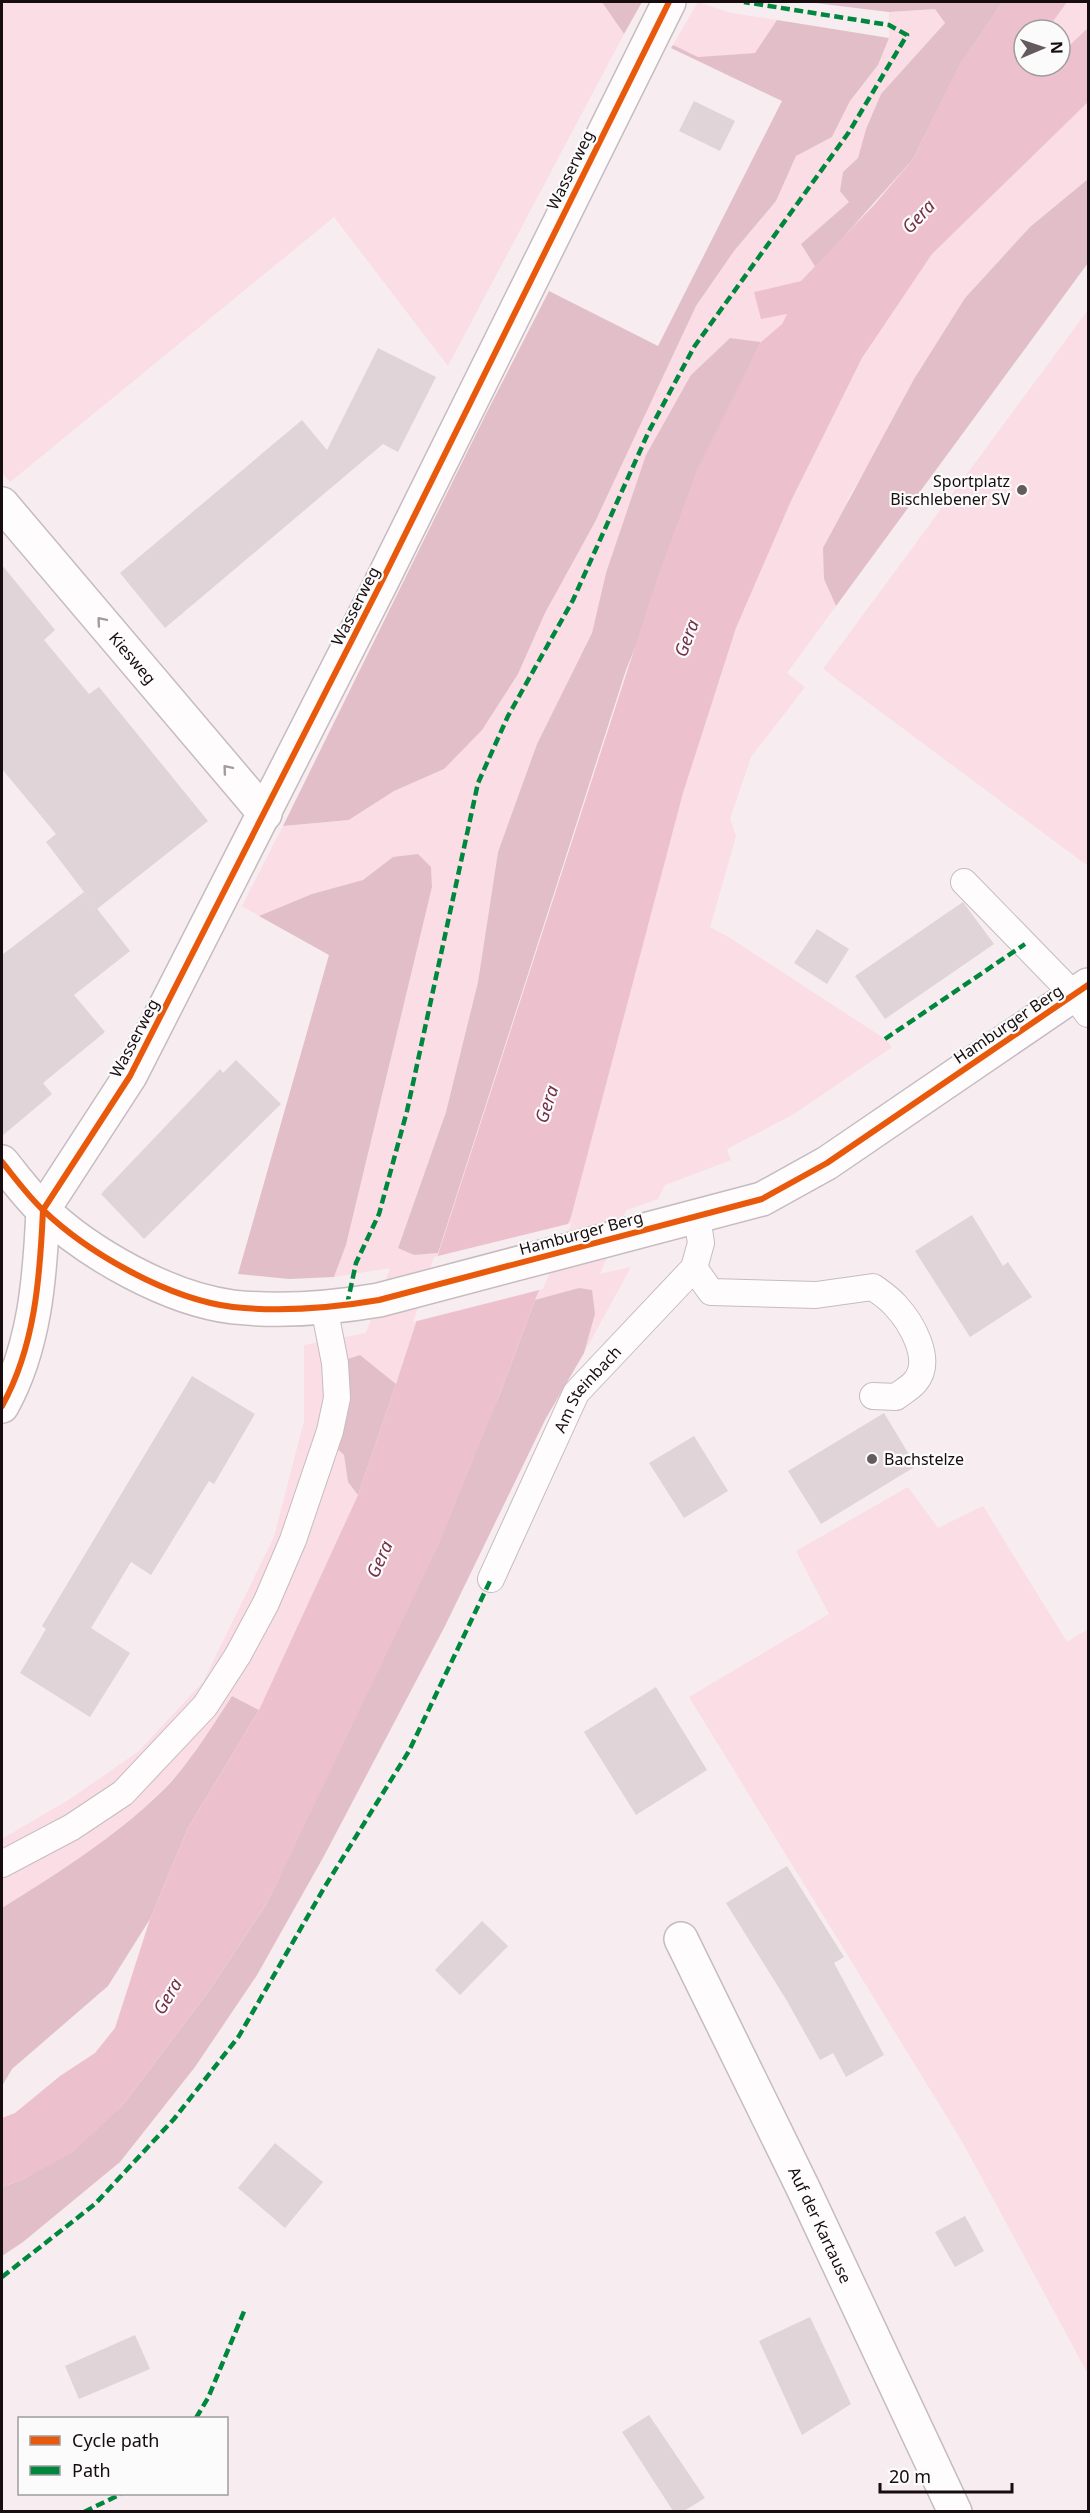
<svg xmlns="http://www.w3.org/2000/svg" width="1090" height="2513" font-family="'Noto Sans',sans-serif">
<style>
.green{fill:#fadde5}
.forest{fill:#e2bec8}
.water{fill:#ecc1cd}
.pier{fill:#f7ecef}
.building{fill:#e0d4d8}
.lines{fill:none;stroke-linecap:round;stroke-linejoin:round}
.lane-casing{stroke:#c6bcbf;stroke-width:28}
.street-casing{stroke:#c6bcbf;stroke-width:36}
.lane{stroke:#fefcfd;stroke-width:26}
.street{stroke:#fefcfd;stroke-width:33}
.quiet{stroke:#00873e;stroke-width:4.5;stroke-dasharray:9 4.5;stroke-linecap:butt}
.cycleway-casing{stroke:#fbfbfb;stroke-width:10}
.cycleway{stroke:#e8590c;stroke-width:6}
.oneway{stroke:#a29c9e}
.poi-dot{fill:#655b5e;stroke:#fbfbfb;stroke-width:2}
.labels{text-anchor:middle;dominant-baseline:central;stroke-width:4.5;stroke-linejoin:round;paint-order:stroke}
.street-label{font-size:16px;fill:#170d10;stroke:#fbfbfb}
.poi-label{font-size:16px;fill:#170d10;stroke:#fbfbfb;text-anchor:end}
.water-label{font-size:18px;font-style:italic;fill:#742f49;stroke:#fbfbfb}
</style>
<rect width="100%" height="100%" fill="#f7ecef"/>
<!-- green -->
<g class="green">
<path d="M 2,2 L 602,2 L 624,34 L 448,366 L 334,217 L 10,482 L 2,473 Z"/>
<path d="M 698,2 L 731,13 L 777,20 L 755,53 L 698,57 L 673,45 Z"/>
<path d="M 1067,2 L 1088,2 L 1088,28 L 1060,54 L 1060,30 L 1047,30 Z"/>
<path d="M 935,9 L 945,23 L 881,94 L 866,129 L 858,158 L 843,172 L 849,202 L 801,244 L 816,268 L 801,281 L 754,292 L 787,313 L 782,324 L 761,342 L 730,338 L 691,375 L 606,573 L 592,633 L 537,744 L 498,852 L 478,982 L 446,1112 L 398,1247 L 414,1255 L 438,1253 L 396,1384 L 360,1355 L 344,1455 L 348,1482 L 358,1495 L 259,1710 L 232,1696 C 213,1725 194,1757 170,1782 C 126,1830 58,1874 2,1908 L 2,1839 L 70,1799 L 139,1751 L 203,1682 L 274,1537 L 304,1421 L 304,1345 L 366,1333 L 390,1268 L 334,1277 L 346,1245 L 432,887 L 431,867 L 393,857 L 363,880 L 312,894 L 259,916 L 242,906 L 283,826 L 350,820 L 394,791 L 444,769 L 518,674 L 545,613 L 595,522 L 696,306 L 734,251 L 776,201 L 796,156 L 832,137 L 850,101 L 878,65 L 889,38 L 889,12 Z"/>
<path d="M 1088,102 L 1088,179 L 1030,227 L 965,298 L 914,379 L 875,454 L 849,496 L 824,579 L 836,606 L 787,673 L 805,687 L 751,757 L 730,819 L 736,836 L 710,927 L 730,938 L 885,1039 L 892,1047 L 794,1114 L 727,1149 L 731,1160 L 665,1185 L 658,1199 L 626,1210 L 600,1274 L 631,1267 L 584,1353 L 595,1314 L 535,1300 L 571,1217 L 683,793 L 736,628 L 791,501 L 862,358 L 932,254 Z"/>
<path d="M 1088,310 L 1088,866 L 823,669 Z"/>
<path d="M 908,1487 L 938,1528 L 983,1506 L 1067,1642 L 1088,1629 L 1088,2374 L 963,2143 L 689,1697 L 829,1614 L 796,1551 Z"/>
</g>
<!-- forest -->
<g class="forest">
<path d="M 602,2 L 642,2 L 624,34 Z"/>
<path d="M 807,2 L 1003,2 L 961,63 L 913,159 L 816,268 L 801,244 L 849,202 L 840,191 L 843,172 L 858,158 L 866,129 L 881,94 L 945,23 L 935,9 L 889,12 Z"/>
<path d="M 777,20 L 889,38 L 878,65 L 850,101 L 832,137 L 796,156 L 776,201 L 734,251 L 696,306 L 595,522 L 545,613 L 518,674 L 482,730 L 444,769 L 394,791 L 349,820 L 283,826 L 485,416 L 549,291 L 658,346 L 782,101 L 671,48 L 673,45 L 698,57 L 755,53 Z"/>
<path d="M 1088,179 L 1088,263 L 836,606 L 824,579 L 823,548 L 914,379 L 965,298 L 1030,227 Z"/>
<path d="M 730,338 L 761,342 L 736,394 L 626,670 L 438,1253 L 414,1255 L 398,1248 L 446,1112 L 478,982 L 498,852 L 537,744 L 592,633 L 606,573 L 646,455 L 691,375 Z"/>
<path d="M 418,854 L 431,867 L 432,887 L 346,1245 L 334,1277 L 289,1279 L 238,1274 L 329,955 L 259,916 L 312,894 L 363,880 L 393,857 Z"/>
<path d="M 579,1288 L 592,1290 L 595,1314 L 584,1353 L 545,1420 L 445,1626 L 324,1856 L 257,1975 L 195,2067 L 120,2162 L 23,2242 L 2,2256 L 2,2187 L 26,2178 L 121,2107 L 209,1991 L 267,1903 L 352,1723 L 499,1396 L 535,1300 Z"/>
<path d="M 360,1355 L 396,1384 L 358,1495 L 348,1482 L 344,1455 L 331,1443 L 348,1359 Z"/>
<path d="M 232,1696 L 259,1710 L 188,1828 L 150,1919 L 108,1986 L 12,2069 L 2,2086 L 2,1908 C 57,1874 126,1830 171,1782 C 194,1756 213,1725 232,1696 Z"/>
</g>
<!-- water -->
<path class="water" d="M 1003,2 L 1067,2 L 1047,30 L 1024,30 L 1024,66 L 1060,66 L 1060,54 L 1088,28 L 1088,102 L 932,254 L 862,358 L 791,501 L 736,628 L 683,793 L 571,1217 L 535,1300 L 499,1396 L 439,1544 L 267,1903 L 209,1991 L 121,2107 L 73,2152 L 26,2178 L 2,2187 L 2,2118 L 15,2113 L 60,2076 L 95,2053 L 115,2028 L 150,1919 L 188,1828 L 259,1710 L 358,1495 L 396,1384 L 657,579 L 697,470 L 761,342 L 782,324 L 787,314 L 761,319 L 754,292 L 801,281 L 874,205 L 913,159 L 961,62 Z"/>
<!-- pier -->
<path class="pier" d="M 572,1223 L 543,1289 L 413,1322 L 434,1257 Z"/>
<!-- building -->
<g class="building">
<path d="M 694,101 L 735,121 L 720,151 L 679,131 Z"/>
<path d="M 378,348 L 436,377 L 398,452 L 383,444 L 165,628 L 120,573 L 302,420 L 327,450 Z"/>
<path d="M 2,565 L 55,630 L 44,640 L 89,694 L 99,687 L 208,821 L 97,909 L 46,842 L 56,834 L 2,769 Z"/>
<path d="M 84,892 L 130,951 L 74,995 L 105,1032 L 43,1083 L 52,1094 L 2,1136 L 2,955 Z"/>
<path d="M 963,902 L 994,944 L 885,1019 L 855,976 Z"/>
<path d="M 817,929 L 849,949 L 827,984 L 794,963 Z"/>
<path d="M 236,1060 L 281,1104 L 144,1239 L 101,1194 L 220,1069 L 223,1073 Z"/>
<path d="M 972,1215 L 1003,1266 L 1008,1262 L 1032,1297 L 970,1337 L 915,1251 Z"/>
<path d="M 192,1376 L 255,1414 L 214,1484 L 209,1481 L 151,1575 L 131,1562 L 91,1628 L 130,1653 L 90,1717 L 20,1673 L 46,1629 L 42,1626 Z"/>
<path d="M 884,1413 L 916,1466 L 821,1524 L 788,1471 Z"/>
<path d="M 694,1436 L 728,1491 L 684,1518 L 649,1463 Z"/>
<path d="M 656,1687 L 707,1770 L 636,1815 L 584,1732 Z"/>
<path d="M 787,1866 L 844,1957 L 834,1963 L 884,2055 L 846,2077 L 833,2053 L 820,2060 L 787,2001 L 726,1903 Z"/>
<path d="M 482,1921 L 508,1946 L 460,1995 L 435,1970 Z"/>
<path d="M 275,2143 L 323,2182 L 285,2228 L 238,2188 Z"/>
<path d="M 965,2216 L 984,2251 L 955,2267 L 935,2232 Z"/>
<path d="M 810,2317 L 851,2404 L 802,2435 L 759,2341 Z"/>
<path d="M 135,2335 L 150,2369 L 79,2399 L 65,2366 Z"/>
<path d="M 649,2415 L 705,2498 L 684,2511 L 673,2511 L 622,2432 Z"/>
</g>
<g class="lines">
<!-- lane casing -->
<g class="lane-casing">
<g id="lane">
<path d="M 964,882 L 1074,995 L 1088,1014"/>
<path d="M 694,1268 L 711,1292 L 816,1295 L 873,1287 C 880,1292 889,1298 895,1305 C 911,1322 934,1360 915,1382 C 910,1388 902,1392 896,1397 L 873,1396"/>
<path id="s1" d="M 491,1579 L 576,1393 L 694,1268 L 701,1243 L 697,1217"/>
<path d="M 2,1864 L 72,1827 L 123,1793 L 205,1706 L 238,1655 L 266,1603 L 293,1540 L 330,1431 L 337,1398 L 335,1363 L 324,1307"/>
</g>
</g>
<!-- street casing -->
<g class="street-casing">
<g id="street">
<path id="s2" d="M 2,504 L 265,814"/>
<path d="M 2,1162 C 15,1178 28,1196 43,1210 C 89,1254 169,1299 233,1307 C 281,1312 332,1308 379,1300 L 762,1199 L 827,1163 L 1088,985"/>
<path d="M 43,1210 L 130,1076 L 380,585 L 669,2"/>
<path d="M 2,1406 C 35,1347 40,1277 43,1210"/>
<path id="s3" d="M 681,1939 L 803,2188 L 955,2512"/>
</g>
</g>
<!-- lane -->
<use href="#lane" class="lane"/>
<!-- street -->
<use href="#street" class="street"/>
<!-- quiet -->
<g class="quiet">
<path d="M 885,1039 L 1025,944"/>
<path d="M 347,1305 L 356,1263 L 379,1214 L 407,1111 L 478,783 L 508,716 L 573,600 L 649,431 L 694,347 L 849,132 L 907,35 L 889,25 L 744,2"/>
<path d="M 2,2277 L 95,2204 L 174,2119 L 239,2036 L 324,1888 L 409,1751 L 491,1579"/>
<path d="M 196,2418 L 208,2398 L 245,2309"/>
<path d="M 84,2512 L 121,2494"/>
</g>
<!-- cycleway casing -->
<g class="cycleway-casing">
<g id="cycleway">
<path d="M 2,1162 C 15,1178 28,1196 43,1210 C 89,1254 169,1299 233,1307 C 281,1312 332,1308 379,1300 L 762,1199 L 827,1163 L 1088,985"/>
<path d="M 43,1210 L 130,1076 L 380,585 L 669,2"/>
<path d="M 2,1406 C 35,1347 40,1277 43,1210"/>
</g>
</g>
<!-- cycleway -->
<use href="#cycleway" class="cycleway"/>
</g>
<!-- one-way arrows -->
<defs><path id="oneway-chevron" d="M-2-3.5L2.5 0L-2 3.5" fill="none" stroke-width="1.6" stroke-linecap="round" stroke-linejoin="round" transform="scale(1.5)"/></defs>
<g class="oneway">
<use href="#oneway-chevron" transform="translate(101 621) rotate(-130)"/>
<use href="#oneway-chevron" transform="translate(227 769) rotate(-130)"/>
</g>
<!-- markers -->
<g class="poi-dot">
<circle cx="1022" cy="490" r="6"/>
<circle cx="872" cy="1459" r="6"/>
</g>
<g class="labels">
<!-- street labels -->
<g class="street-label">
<text transform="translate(570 170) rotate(-64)">Wasserweg</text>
<text transform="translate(355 606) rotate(-63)">Wasserweg</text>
<text stroke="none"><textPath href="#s2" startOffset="202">Kiesweg</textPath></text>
<text transform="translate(1008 1024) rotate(-34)">Hamburger Berg</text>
<text transform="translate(134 1038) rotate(-62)">Wasserweg</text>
<text transform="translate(581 1233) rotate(-15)">Hamburger Berg</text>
<text stroke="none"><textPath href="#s1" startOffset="214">Am Steinbach</textPath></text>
<text stroke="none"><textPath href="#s3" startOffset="318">Auf der Kartause</textPath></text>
</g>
<!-- poi labels -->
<g class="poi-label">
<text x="1010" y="481">Sportplatz<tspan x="1010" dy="18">Bischlebener SV</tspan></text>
<text x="884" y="1459" text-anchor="start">Bachstelze</text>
</g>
<!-- water labels -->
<g class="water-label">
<text transform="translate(918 216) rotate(-47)">Gera</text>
<text transform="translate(686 638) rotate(-69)">Gera</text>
<text transform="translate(546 1104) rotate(-72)">Gera</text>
<text transform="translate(379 1559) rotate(-66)">Gera</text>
<text transform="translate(167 1996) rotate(-59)">Gera</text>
</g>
</g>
<!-- border -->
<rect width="1090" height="2513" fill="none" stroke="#170d10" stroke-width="6"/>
<!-- legend -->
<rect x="18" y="2417" width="210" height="78" fill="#fbfbfb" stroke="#a09c9d" stroke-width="1.5"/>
<rect x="30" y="2436" width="30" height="9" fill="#e8590c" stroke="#a09c9d" stroke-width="1.5"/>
<text x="72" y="2447" font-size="18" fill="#170d10">Cycle path</text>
<rect x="30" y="2466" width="30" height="9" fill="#00873e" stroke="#a09c9d" stroke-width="1.5"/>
<text x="72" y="2477" font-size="18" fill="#170d10">Path</text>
<!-- north arrow -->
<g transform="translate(1042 48) rotate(88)"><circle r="28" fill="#fbfbfb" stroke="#a09c9d" stroke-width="1.5"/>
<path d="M0-4.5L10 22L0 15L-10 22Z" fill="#655b5e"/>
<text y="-9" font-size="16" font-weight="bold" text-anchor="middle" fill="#170d10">N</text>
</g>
<!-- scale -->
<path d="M880 2483v9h132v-9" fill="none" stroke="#170d10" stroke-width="3"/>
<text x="889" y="2483" font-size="18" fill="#170d10" stroke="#fbfbfb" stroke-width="4.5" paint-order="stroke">20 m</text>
</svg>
